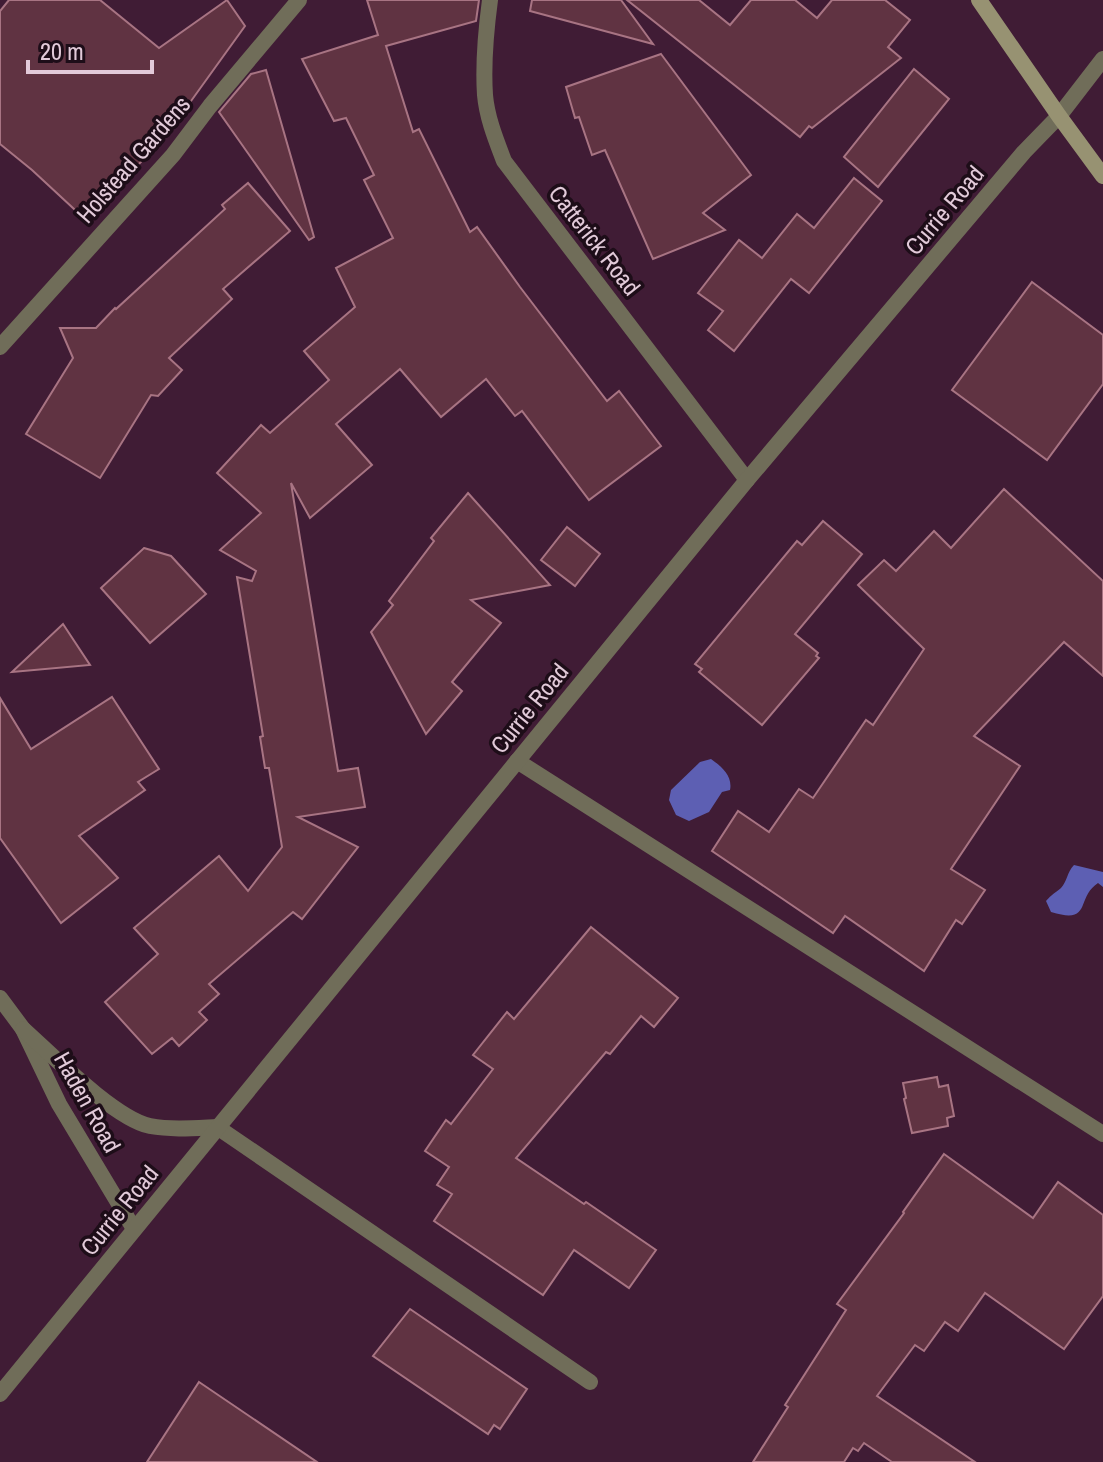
<svg xmlns="http://www.w3.org/2000/svg" width="1103" height="1462" font-family="'Archivo Narrow',sans-serif">
<style>
.water{fill:#5d5fb3}
.building{fill:#603342;stroke:#a87483;stroke-width:2}
.lines{fill:none;stroke-linecap:round;stroke-linejoin:round}
.street{stroke:#706d59;stroke-width:16}
.secondary{stroke:#979272;stroke-width:16}
.labels{text-anchor:middle;dominant-baseline:central;stroke-width:7;stroke-linejoin:round;paint-order:stroke}
.street-label{font-size:24px;fill:#e2cad9;stroke:#1d0d18}
</style>
<rect width="100%" height="100%" fill="#401c35"/>
<!-- water -->
<g class="water">
<path d="M 711,759 C 721,766 733,776 730,790 L 722,792 L 709,812 L 689,821 L 676,815 L 669,800 L 671,790 L 700,762 Z"/>
<path d="M 1074,865 L 1103,872 L 1103,887 L 1098,883 C 1075,898 1093,925 1051,912 L 1046,901 C 1052,894 1055,893 1061,888 C 1067,882 1067,872 1074,865 Z"/>
</g>
<!-- building -->
<g class="building">
<path d="M 9,0 L 100,0 L 159,48 L 227,0 L 245,26 L 186,108 L 149,153 L 87,221 L 32,170 L 0,144 L 0,11 Z"/>
<path d="M 367,0 L 479,0 L 476,21 L 386,46 L 413,132 L 419,129 L 470,232 L 477,227 L 520,287 L 607,401 L 619,391 L 661,446 L 589,500 L 522,411 L 515,416 L 486,379 L 441,417 L 400,369 L 336,424 L 372,465 L 310,518 L 291,483 L 338,771 L 358,768 L 365,807 L 298,817 L 358,847 L 302,919 L 293,912 L 209,984 L 219,994 L 199,1012 L 207,1020 L 179,1046 L 172,1038 L 152,1054 L 105,1002 L 158,954 L 134,928 L 219,856 L 248,891 L 282,847 L 269,768 L 265,768 L 260,737 L 263,736 L 237,577 L 252,581 L 256,571 L 220,550 L 261,513 L 217,473 L 261,425 L 270,433 L 329,380 L 304,351 L 355,307 L 336,268 L 393,238 L 364,180 L 374,175 L 346,118 L 334,121 L 302,59 L 378,35 Z"/>
<path d="M 532,0 L 621,0 L 653,44 L 530,11 Z"/>
<path d="M 627,0 L 699,0 L 730,25 L 751,0 L 795,0 L 817,18 L 832,0 L 885,0 L 910,20 L 888,47 L 901,58 L 812,128 L 809,126 L 800,137 Z"/>
<path d="M 661,54 L 751,175 L 703,213 L 725,230 L 653,259 L 605,150 L 592,155 L 579,117 L 575,118 L 566,87 Z"/>
<path d="M 914,69 L 949,99 L 878,187 L 844,157 Z"/>
<path d="M 266,70 L 314,237 L 309,240 L 219,112 L 251,74 Z"/>
<path d="M 854,178 L 882,201 L 809,293 L 791,279 L 734,351 L 708,330 L 723,311 L 698,293 L 739,240 L 762,258 L 797,214 L 814,228 Z"/>
<path d="M 248,183 L 290,231 L 223,289 L 232,299 L 169,358 L 182,370 L 158,396 L 151,395 L 100,478 L 26,434 L 73,358 L 60,328 L 96,328 L 115,308 L 116,309 L 225,209 L 222,205 Z"/>
<path d="M 1032,282 L 1103,335 L 1103,384 L 1047,460 L 952,390 Z"/>
<path d="M 1004,489 L 1103,581 L 1103,676 L 1064,642 L 974,736 L 1020,766 L 951,869 L 985,890 L 962,924 L 956,920 L 924,971 L 845,916 L 833,933 L 712,851 L 738,811 L 769,832 L 799,789 L 813,798 L 866,720 L 873,725 L 924,649 L 858,585 L 884,560 L 896,571 L 934,531 L 951,548 Z"/>
<path d="M 468,493 L 550,585 L 471,600 L 501,623 L 452,682 L 462,691 L 426,734 L 371,632 L 393,605 L 389,601 L 434,541 L 431,538 Z"/>
<path d="M 823,521 L 862,554 L 795,634 L 818,653 L 816,656 L 819,658 L 762,725 L 699,672 L 702,669 L 695,664 L 797,541 L 802,545 Z"/>
<path d="M 567,527 L 600,554 L 575,586 L 541,560 Z"/>
<path d="M 144,548 L 171,556 L 206,594 L 150,643 L 101,588 Z"/>
<path d="M 63,624 L 90,665 L 12,672 Z"/>
<path d="M 112,697 L 159,769 L 138,782 L 145,790 L 79,836 L 118,878 L 61,923 L 0,838 L 0,698 L 31,749 Z"/>
<path d="M 591,927 L 678,998 L 654,1027 L 641,1016 L 610,1054 L 606,1052 L 516,1158 L 584,1204 L 586,1202 L 656,1250 L 629,1288 L 574,1250 L 543,1295 L 434,1221 L 452,1194 L 437,1185 L 449,1167 L 425,1151 L 446,1120 L 451,1124 L 493,1069 L 473,1055 L 507,1012 L 514,1019 Z"/>
<path d="M 937,1077 L 939,1087 L 948,1085 L 954,1116 L 947,1118 L 948,1126 L 912,1133 L 904,1099 L 906,1098 L 903,1083 Z"/>
<path d="M 944,1154 L 1033,1218 L 1058,1182 L 1103,1215 L 1103,1296 L 1064,1349 L 985,1293 L 958,1331 L 945,1322 L 924,1351 L 915,1345 L 877,1396 L 975,1462 L 892,1462 L 864,1443 L 858,1451 L 853,1448 L 844,1462 L 753,1462 L 788,1407 L 785,1405 L 846,1310 L 837,1304 L 904,1213 L 903,1212 Z"/>
<path d="M 410,1309 L 527,1389 L 500,1429 L 494,1425 L 488,1434 L 373,1356 Z"/>
<path d="M 199,1382 L 317,1462 L 147,1462 Z"/>
</g>
<g class="lines">
<!-- street -->
<g class="street">
<path d="M 490,0 C 486,30 483,65 485,95 C 487,118 496,140 504,161 L 747,480"/>
<path d="M 0,347 L 173,155 L 210,106 L 299,0"/>
<path d="M 517,761 L 1103,1134"/>
<path d="M 0,998 L 23,1029 L 59,1104 L 134,1229"/>
<path d="M 23,1029 C 51,1054 115,1119 150,1126 C 172,1130 195,1128 217,1127 L 590,1382"/>
<path d="M 0,1394 L 747,480 L 1024,152 L 1059,116 L 1103,59"/>
</g>
<!-- secondary -->
<path class="secondary" d="M 979,0 L 1059,116 L 1103,176"/>
</g>
<g class="labels">
<!-- street labels -->
<g class="street-label">
<text transform="translate(133 159) rotate(-49)">Holstead Gardens</text>
<text transform="translate(944 210) rotate(-50)">Currie Road</text>
<text transform="translate(595 240) rotate(52)">Catterick Road</text>
<text transform="translate(529 708) rotate(-51)">Currie Road</text>
<text transform="translate(88 1102) rotate(61)">Haden Road</text>
<text transform="translate(119 1210) rotate(-51)">Currie Road</text>
</g>
</g>
<!-- scale -->
<path d="M28 60v12h124v-12" fill="none" stroke="#e2cad9" stroke-width="4"/>
<text x="40" y="60" font-size="24" fill="#e2cad9" stroke="#1d0d18" stroke-width="6" paint-order="stroke">20 m</text>
</svg>
